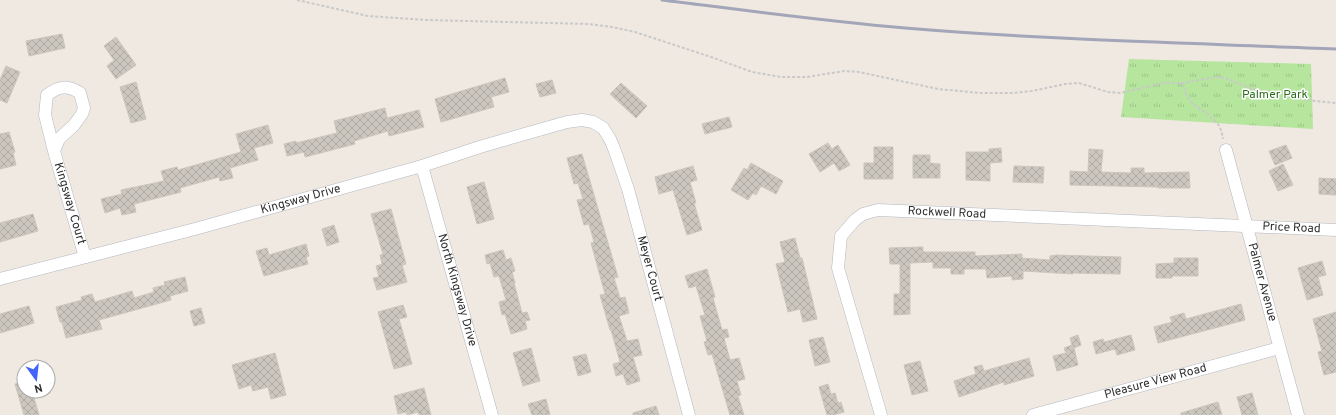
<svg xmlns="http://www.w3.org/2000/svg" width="1336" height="415" font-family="Overpass,sans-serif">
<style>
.park{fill:url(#park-tufts)}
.building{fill:url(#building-cross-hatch);stroke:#cbc5ba}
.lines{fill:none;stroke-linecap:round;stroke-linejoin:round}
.minor-casing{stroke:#b4b7c1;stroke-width:13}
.path{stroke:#c9c9c9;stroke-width:2;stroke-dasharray:3 2;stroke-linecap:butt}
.minor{stroke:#fff;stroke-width:12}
.rail{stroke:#a3a6b8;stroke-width:3}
.labels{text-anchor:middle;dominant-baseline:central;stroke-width:3;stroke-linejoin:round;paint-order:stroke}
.park-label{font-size:12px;fill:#2c6e1b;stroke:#fff}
.street-label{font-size:12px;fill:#2e2e2e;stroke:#fff}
</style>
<defs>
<pattern id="park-tufts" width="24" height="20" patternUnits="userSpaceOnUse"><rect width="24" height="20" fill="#b6e59e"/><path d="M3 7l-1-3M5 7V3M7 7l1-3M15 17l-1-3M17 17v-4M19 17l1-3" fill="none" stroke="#9dc588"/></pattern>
<pattern id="building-cross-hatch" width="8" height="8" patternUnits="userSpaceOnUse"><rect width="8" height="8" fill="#cbc7bf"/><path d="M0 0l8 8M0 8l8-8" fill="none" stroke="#afaba4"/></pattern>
</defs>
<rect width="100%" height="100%" fill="#efe9e1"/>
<!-- park -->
<path class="park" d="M 1129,59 L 1311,64 L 1313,129 L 1121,117 Z"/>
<!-- building -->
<g class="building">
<path d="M 62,34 L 65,48 L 29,56 L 26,41 Z"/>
<path d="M 116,37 L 136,65 L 116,79 L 107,66 L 114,60 L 104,46 Z"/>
<path d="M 6,66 L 20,72 L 7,103 L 0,100 L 0,80 Z"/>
<path d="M 505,78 L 509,92 L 491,97 L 494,107 L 441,122 L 435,99 Z"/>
<path d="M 552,80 L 556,93 L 540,97 L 536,84 Z"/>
<path d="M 136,82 L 146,119 L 131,123 L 120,87 Z"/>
<path d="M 621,83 L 647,106 L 636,118 L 610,94 Z"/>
<path d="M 385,108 L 387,118 L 419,110 L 424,127 L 389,136 L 388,131 L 354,141 L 355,144 L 305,157 L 304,152 L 287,156 L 284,144 L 296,141 L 296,143 L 337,133 L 334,121 Z"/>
<path d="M 729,117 L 732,127 L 705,134 L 702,124 Z"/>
<path d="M 268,125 L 273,143 L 254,148 L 258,160 L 230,168 L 233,178 L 220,181 L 219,177 L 180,188 L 181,192 L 134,204 L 136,212 L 122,215 L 120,208 L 105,213 L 101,199 L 122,194 L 121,190 L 164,181 L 161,171 L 177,167 L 178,170 L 241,152 L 236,134 Z"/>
<path d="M 9,132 L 15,152 L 13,153 L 16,165 L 0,169 L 0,134 Z"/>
<path d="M 828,143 L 832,149 L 838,145 L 850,165 L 839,171 L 834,163 L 820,172 L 809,154 Z"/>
<path d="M 1286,145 L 1292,158 L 1275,165 L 1269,151 Z"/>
<path d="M 874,147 L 893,147 L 893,179 L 864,179 L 864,163 L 874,163 Z"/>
<path d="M 1001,148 L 1002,162 L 990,163 L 990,181 L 966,180 L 966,152 L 989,152 L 989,149 Z"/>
<path d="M 1089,149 L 1103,150 L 1101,172 L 1131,173 L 1131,168 L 1144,168 L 1144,173 L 1189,172 L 1190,188 L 1158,188 L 1158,187 L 1070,185 L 1070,171 L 1088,172 Z"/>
<path d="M 582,154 L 618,277 L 614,278 L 620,298 L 625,297 L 629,313 L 619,316 L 627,341 L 638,339 L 642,355 L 633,357 L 640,381 L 627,385 L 623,374 L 616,376 L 613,364 L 620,362 L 611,330 L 610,330 L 600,295 L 605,294 L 591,243 L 594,242 L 589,224 L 584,225 L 577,200 L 583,199 L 578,183 L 574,184 L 567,158 Z"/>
<path d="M 913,155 L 930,155 L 930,163 L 940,164 L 940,178 L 913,178 Z"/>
<path d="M 751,163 L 783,181 L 776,194 L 761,186 L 756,195 L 753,193 L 748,200 L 731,190 L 744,168 L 747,170 Z"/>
<path d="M 1283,164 L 1293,185 L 1278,191 L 1269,171 Z"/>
<path d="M 693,166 L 697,180 L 690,182 L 696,203 L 694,203 L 702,230 L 687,235 L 673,190 L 659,194 L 655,177 Z"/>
<path d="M 1014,166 L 1044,167 L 1043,183 L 1013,182 Z"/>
<path d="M 1319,178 L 1336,179 L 1336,195 L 1319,194 Z"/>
<path d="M 484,182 L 494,219 L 477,224 L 467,187 Z"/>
<path d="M 391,209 L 406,264 L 402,265 L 407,282 L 377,290 L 373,278 L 379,277 L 376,266 L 382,264 L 380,255 L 383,254 L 371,214 Z"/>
<path d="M 33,214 L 38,231 L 0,242 L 0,223 Z"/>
<path d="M 334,225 L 339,242 L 327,246 L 322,229 Z"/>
<path d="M 795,238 L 800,258 L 802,258 L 817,319 L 803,322 L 800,309 L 788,312 L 776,264 L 785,262 L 780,242 Z"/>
<path d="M 306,244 L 309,256 L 306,257 L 308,264 L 264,276 L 256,251 L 267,248 L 269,255 Z"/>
<path d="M 923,247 L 923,252 L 975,252 L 975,256 L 1022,254 L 1022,258 L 1050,260 L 1050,256 L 1057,255 L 1121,257 L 1120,274 L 1073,273 L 1073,274 L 1023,271 L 1023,279 L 1012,280 L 1012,276 L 987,278 L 986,269 L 964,269 L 964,274 L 951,274 L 951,268 L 933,268 L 933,262 L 910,263 L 910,314 L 894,315 L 894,294 L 900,294 L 900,264 L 890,264 L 889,248 Z"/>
<path d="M 503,250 L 506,260 L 511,258 L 515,271 L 512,272 L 515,283 L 514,283 L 522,313 L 527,312 L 530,320 L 525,321 L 527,329 L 511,334 L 505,314 L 502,315 L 499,302 L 506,300 L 499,276 L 494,277 L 490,263 L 487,264 L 485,255 Z"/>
<path d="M 1174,258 L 1198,258 L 1198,276 L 1172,276 L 1172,278 L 1156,278 L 1156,264 L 1174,263 Z"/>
<path d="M 1322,261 L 1326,275 L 1318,277 L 1323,295 L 1307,300 L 1298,268 Z"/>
<path d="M 707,269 L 715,297 L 713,298 L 722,330 L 727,329 L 729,337 L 724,338 L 730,360 L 739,358 L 745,379 L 737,381 L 741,395 L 738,396 L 744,415 L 730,415 L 712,354 L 708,355 L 704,342 L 707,341 L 700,316 L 705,315 L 696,286 L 689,288 L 685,276 Z"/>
<path d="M 185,277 L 188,291 L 170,296 L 171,300 L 99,320 L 102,329 L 66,338 L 62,322 L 60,322 L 56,307 L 82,300 L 81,297 L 92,294 L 95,302 L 132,291 L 134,298 L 154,292 L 153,288 L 165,285 L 164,282 Z"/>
<path d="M 1241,304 L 1245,320 L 1158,343 L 1154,327 L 1172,322 L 1170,317 L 1184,313 L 1186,319 Z"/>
<path d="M 403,305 L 407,317 L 399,319 L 412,364 L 394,369 L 378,312 Z"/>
<path d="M 29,306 L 34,323 L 0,333 L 0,314 Z"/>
<path d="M 201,308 L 205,323 L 194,326 L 190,311 Z"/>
<path d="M 1336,312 L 1336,372 L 1324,375 L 1318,352 L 1322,351 L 1313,319 Z"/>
<path d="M 1078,335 L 1081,345 L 1074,348 L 1078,365 L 1057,371 L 1053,356 L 1066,353 L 1064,348 L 1072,345 L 1070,338 Z"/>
<path d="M 1131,335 L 1135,350 L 1117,355 L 1115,349 L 1096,354 L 1093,342 L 1103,339 L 1104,342 Z"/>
<path d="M 823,337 L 830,362 L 815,366 L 809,340 Z"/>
<path d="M 531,348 L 540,381 L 523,386 L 513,353 Z"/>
<path d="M 275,353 L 286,395 L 271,399 L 268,387 L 253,391 L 251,385 L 239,389 L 232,365 Z"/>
<path d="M 586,354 L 591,372 L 578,376 L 573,357 Z"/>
<path d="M 1029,358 L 1034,376 L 1004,385 L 1004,382 L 959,397 L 954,381 L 976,374 L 974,367 L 982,365 L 984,371 Z"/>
<path d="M 920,361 L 928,391 L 912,395 L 904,365 Z"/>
<path d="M 24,381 L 24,391 L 50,391 L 50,393 L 34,398 L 39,415 L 24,415 L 15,384 Z"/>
<path d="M 828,384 L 831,394 L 835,393 L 838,403 L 841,402 L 844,412 L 833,415 L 827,415 L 819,387 Z"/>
<path d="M 424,388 L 431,415 L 419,415 L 418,412 L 407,415 L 406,412 L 398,414 L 394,396 Z"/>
<path d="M 1252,393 L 1258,415 L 1242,415 L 1237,397 Z"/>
<path d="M 546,399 L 550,415 L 532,415 L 528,404 Z"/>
<path d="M 1218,402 L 1222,415 L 1181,415 L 1181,413 Z"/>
<path d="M 656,406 L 659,415 L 633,415 L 633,413 Z"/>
</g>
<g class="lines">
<!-- minor casing -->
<g class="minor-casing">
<g id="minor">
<path id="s1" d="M 1226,150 L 1298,415"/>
<path id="s2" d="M 54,151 L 45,115 L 47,95 C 58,87 67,84 80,93 L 84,108 L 82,114 L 74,125 L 59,139 L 54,151 L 85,257"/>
<path id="s3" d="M 422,166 L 492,415"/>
<path id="s4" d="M 0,279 L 195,229 L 422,166 L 483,146 L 567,122 L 582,120 L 593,122 L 603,128 L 610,139 L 615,151 L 628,189 L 689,415"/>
<path id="s5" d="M 881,415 L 838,268 L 841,236 L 855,220 L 863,214 L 878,210 L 1336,230"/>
<path id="s6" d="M 1033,415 L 1279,348"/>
</g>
</g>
<!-- path -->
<g class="path">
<path d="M 297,0 L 368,16 L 426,20 L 589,24 L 612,27 L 635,32 L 714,58 L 752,72 L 781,77 L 807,77 L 844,71 L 859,72 L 938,89 L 981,93 L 1012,93 L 1032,91 L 1065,84 L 1079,83 L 1108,92 L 1120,93 L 1164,83 L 1183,83 L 1216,77 L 1225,78 L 1252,89 L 1315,101 L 1336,103"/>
<path d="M 1183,83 C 1188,110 1202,105 1216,122 C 1221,127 1222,133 1223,139"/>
</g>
<!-- minor -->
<use href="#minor" class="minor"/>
<!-- rail -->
<path class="rail" d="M 662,0 C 743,10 824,21 905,28 C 1048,40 1192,43 1336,49"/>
</g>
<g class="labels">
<!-- park labels -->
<g class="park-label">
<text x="1275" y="95">Palmer Park</text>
</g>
<!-- street labels -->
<g class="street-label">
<text stroke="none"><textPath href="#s4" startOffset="311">Kingsway Drive</textPath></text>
<text stroke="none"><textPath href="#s2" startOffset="217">Kingsway Court</textPath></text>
<text stroke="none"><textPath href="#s5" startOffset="301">Rockwell Road</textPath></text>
<text stroke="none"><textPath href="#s5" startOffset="646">Price Road</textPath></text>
<text stroke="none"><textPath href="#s4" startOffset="775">Meyer Court</textPath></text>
<text stroke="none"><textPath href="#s1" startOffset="137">Palmer Avenue</textPath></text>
<text stroke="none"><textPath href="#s3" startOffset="129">North Kingsway Drive</textPath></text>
<text stroke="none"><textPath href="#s6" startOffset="127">Pleasure View Road</textPath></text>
</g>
</g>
<!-- north arrow -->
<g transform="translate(36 379) rotate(165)"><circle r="19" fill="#ffffff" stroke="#ababab"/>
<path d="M0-3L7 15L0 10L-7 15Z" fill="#4264fb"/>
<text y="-6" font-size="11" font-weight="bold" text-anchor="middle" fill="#2e2e2e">N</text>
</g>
</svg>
